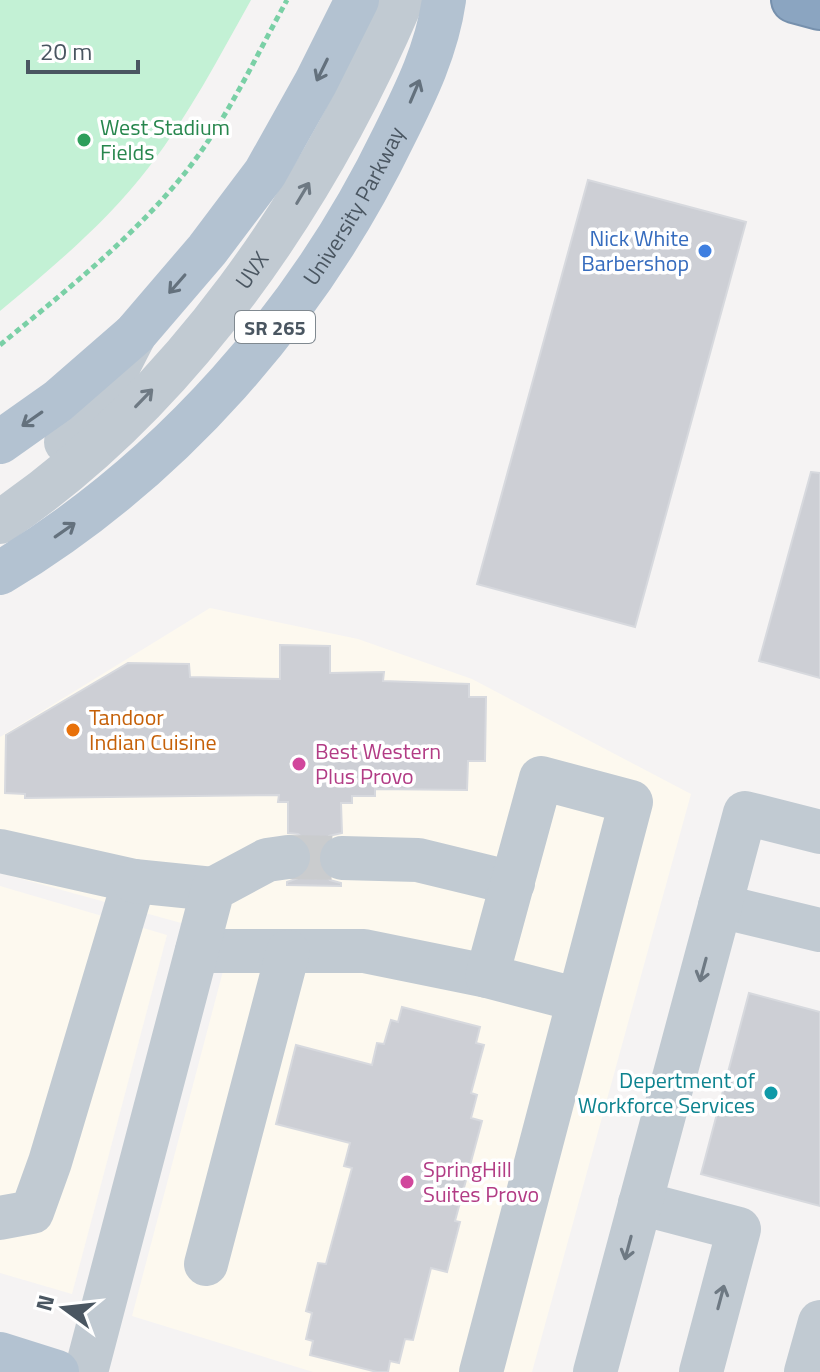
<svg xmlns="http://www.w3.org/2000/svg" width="820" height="1372" font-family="'Titillium Web',sans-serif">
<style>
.commercial{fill:#fdf9ef}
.green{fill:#c3f1d5}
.building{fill:#cdcfd5;stroke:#d7d9de;stroke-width:2}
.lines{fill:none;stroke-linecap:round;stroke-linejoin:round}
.minor-tunnel{stroke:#caccce;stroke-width:44;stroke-dasharray:44 22;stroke-linecap:butt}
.highway-casing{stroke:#7690ad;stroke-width:48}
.path{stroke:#7ad0a6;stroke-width:5;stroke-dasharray:6 4;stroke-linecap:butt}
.minor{stroke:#c1cad2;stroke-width:44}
.major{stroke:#b3c2d1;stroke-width:44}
.highway{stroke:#8ba5c1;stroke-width:44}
.oneway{stroke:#64717d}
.oneway2{stroke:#6e7983}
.leisure-dot{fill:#2e9e5b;stroke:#fff;stroke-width:3}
.shop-dot{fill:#3f7fe0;stroke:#fff;stroke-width:3}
.food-dot{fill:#e8710a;stroke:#fff;stroke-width:3}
.hotel-dot{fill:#d1479c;stroke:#fff;stroke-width:3}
.culture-dot{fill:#0f9aa8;stroke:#fff;stroke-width:3}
.labels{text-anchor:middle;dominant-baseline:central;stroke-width:7;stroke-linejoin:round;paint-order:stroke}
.shield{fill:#fff;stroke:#808990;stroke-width:2}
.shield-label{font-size:20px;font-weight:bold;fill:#4a5661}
.leisure-label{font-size:22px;fill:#27864d;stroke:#fff;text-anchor:start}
.street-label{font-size:22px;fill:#4a5661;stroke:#fff}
.shop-label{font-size:22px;fill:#366cbe;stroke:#fff;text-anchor:end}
.food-label{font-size:22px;fill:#c56008;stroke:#fff;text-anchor:start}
.hotel-label{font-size:22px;fill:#b23c85;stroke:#fff;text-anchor:start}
.culture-label{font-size:22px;fill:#0d838f;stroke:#fff;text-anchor:end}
</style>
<rect width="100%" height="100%" fill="#f5f3f3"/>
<!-- commercial -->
<g class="commercial">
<path d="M 210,608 L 358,639 L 472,679 L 691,794 L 532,1372 L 313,1372 L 132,1316 L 232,937 L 0,873 L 0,737 Z"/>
<path d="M 0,886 L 167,935 L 72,1294 L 0,1273 Z"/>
</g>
<!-- green -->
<path class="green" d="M 0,0 L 251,0 C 219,57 189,115 149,167 C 107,222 53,267 0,311 Z"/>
<!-- building -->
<g class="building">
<path d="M 588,180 L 746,222 L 635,627 L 477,584 Z"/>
<path d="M 811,472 L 820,473 L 820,678 L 759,661 Z"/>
<path d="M 280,645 L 330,646 L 330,673 L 384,672 L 383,681 L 469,684 L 469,697 L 486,697 L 485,761 L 468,761 L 467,790 L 375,789 L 375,796 L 352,796 L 352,803 L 341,803 L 342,833 L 329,836 L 321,844 L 317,858 L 320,871 L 330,880 L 341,883 L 341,886 L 287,885 L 287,882 L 304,876 L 311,866 L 313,854 L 307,841 L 298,834 L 288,833 L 288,802 L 278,802 L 279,795 L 25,798 L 25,794 L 5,793 L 6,735 L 128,663 L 189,664 L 190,677 L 280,679 Z"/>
<path d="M 749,993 L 820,1012 L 820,1206 L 701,1174 Z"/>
<path d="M 402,1007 L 480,1027 L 476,1043 L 484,1045 L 471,1093 L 477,1095 L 471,1118 L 482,1121 L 455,1221 L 460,1222 L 447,1272 L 431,1268 L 413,1340 L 405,1339 L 399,1363 L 390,1361 L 388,1372 L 377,1372 L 310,1355 L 313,1341 L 306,1339 L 312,1313 L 306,1311 L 318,1263 L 326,1264 L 352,1168 L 344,1166 L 350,1143 L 276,1124 L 296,1045 L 372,1065 L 377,1043 L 384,1044 L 391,1020 L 398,1022 Z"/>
</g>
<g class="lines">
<!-- minor-tunnel -->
<path class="minor-tunnel" d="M 288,857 L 342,858"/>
<!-- highway casing -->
<g class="highway-casing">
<path id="highway" d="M 794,0 L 820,7"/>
</g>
<!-- path -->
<path class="path" d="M 0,345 C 63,293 128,242 180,179 C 223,128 255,58 287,0"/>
<!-- minor -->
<g class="minor">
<path d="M 66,442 L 95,412 L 135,334"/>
<path id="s1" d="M 0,522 C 182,399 317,200 402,0"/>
<path d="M 0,851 L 134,881 L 50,1162 L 32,1212 L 0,1218"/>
<path d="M 342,858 L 418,860 L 513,883"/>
<path d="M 134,881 L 213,889"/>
<path d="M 720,906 L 820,930"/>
<path d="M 197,951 L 364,951 L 487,976"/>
<path d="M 640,1203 L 739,1229 L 701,1372"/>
<path d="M 206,1264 L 288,952"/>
<path d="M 86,1372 L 213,889 L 267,860 L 288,857"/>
<path d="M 481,1372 L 631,802 L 541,778 L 487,976 L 579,1000"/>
<path d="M 595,1372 L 745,813 L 820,832"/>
<path d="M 806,1372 L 820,1322"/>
</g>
<!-- major -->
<g class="major">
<path d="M 0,442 L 58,401 L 135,334 L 207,250 L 265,173 L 316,82 L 357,0"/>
<path id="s2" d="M 0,573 C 170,471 308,314 394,136 C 416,92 437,49 444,0"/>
<path d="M 0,1354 L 57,1372"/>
</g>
<!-- highway -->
<use href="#highway" class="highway"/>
</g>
<!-- one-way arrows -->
<defs><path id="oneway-shaft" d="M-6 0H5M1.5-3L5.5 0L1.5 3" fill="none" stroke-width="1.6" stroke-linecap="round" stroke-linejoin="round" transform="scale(2)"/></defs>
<g class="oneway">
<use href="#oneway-shaft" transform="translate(322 70) rotate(116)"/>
<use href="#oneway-shaft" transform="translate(415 91) rotate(-67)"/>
<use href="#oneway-shaft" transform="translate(177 284) rotate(131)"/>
<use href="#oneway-shaft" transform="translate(32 419) rotate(145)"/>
<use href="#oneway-shaft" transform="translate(65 530) rotate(-35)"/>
</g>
<g class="oneway2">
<use href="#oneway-shaft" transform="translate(303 193) rotate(-59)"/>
<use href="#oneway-shaft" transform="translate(144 398) rotate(-46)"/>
<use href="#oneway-shaft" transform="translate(703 970) rotate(105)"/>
<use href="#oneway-shaft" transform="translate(628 1248) rotate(105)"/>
<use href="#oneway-shaft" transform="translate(721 1297) rotate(-75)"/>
</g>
<!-- markers -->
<circle class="leisure-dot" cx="84" cy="140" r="8"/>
<circle class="shop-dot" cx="705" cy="251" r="8"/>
<circle class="food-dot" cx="73" cy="730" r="8"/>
<g class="hotel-dot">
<circle cx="299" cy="764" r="8"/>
<circle cx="407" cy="1182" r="8"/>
</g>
<circle class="culture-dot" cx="771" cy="1093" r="8"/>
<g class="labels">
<!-- shield labels -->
<rect class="shield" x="235" y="311" width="80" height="32" rx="6"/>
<g class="shield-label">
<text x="275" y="327">SR 265</text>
</g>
<!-- leisure labels -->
<g class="leisure-label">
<text x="100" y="127">West Stadium<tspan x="100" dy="25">Fields</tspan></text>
</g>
<!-- street labels -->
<g class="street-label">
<text stroke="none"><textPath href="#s2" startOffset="516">University Parkway</textPath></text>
<text stroke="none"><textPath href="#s1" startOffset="358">UVX</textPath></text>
</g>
<!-- shop labels -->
<g class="shop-label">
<text x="689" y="238">Nick White<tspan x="689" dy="25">Barbershop</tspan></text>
</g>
<!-- food labels -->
<g class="food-label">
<text x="89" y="717">Tandoor<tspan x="89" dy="25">Indian Cuisine</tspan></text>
</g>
<!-- hotel labels -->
<g class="hotel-label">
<text x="315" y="751">Best Western<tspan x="315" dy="25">Plus Provo</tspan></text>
<text x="423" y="1169">SpringHill<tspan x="423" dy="25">Suites Provo</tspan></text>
</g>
<!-- culture labels -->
<g class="culture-label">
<text x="755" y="1080">Depertment of<tspan x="755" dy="25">Workforce Services</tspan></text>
</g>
</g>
<!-- north arrow -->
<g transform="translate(64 1308) rotate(285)" stroke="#ffffff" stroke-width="6" paint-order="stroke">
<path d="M0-6L14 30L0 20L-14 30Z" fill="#4a5661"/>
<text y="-12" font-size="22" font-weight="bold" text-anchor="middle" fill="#4a5661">N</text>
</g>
<!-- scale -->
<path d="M28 60v12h110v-12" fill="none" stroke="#4a5661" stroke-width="4"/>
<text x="40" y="60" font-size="24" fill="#4a5661" stroke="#ffffff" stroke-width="6" paint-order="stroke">20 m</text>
</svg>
